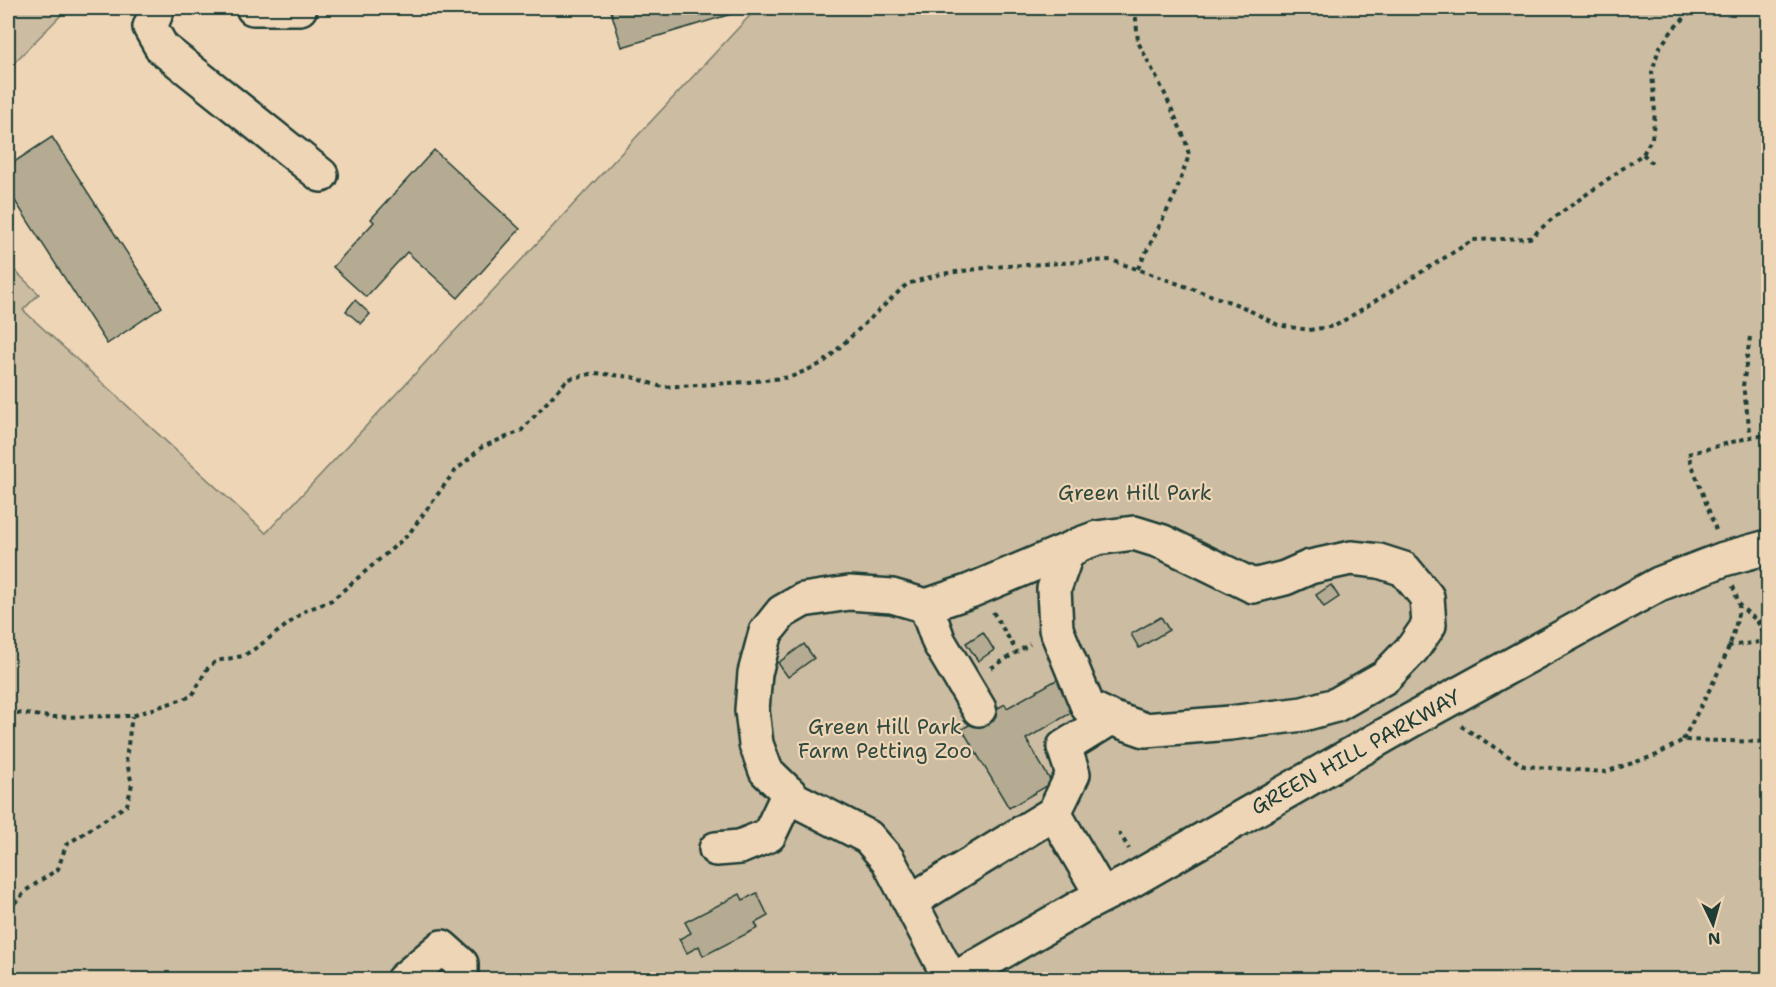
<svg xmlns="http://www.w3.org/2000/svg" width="1776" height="987" font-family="'Shantell Sans',sans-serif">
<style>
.green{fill:#ccbca1;stroke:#767c6a;stroke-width:1.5}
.building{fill:#b4ab92;stroke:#1f3d34;stroke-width:1.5}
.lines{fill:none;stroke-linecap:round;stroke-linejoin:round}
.minor-casing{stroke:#1f3d34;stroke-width:38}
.path{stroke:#1f3d34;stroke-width:4;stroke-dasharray:4.5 4.5;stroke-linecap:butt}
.minor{stroke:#eed5b6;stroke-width:33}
.labels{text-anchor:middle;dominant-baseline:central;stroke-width:4.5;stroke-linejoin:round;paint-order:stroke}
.park-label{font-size:21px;fill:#304a3f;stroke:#eed5b6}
.street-label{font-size:21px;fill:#1f3d34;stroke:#eed5b6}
</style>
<rect width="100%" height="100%" fill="#eed5b6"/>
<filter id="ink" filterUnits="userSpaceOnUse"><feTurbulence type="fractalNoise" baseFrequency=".0167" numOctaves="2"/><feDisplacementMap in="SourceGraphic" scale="12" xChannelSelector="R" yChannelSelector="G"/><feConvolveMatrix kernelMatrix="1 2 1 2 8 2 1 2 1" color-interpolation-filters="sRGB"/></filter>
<g filter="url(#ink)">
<!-- green -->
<g class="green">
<path d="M 8,8 L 68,8 L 8,69 Z"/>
<path d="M 757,8 L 1768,8 L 1768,979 L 8,979 L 8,264 L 39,294 L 23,310 L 266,533 Z"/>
</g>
<!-- building -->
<g class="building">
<path d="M 610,8 L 737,8 L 738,12 L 622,47 Z"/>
<path d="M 52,137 L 162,307 L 107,344 L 8,190 L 8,166 Z"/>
<path d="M 434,150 L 520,229 L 458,298 L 407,252 L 366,297 L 333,267 L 374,222 L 371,219 Z"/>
<path d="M 355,300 L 370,314 L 361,324 L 346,311 Z"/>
<path d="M 1331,585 L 1339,597 L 1324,607 L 1316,595 Z"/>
<path d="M 1161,617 L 1169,630 L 1139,648 L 1131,634 Z"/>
<path d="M 983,632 L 994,650 L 978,661 L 966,643 Z"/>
<path d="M 804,644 L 814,658 L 788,677 L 778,663 Z"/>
<path d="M 1058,679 L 1076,710 L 1026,739 L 1052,783 L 1009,808 L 962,729 L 1005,704 L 1007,708 Z"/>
<path d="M 757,893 L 768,916 L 755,923 L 758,928 L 703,956 L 699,946 L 687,953 L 679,939 L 691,933 L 685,922 L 740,894 L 743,900 Z"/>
</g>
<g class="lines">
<!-- minor casing -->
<g class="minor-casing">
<g id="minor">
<path d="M 158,8 L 150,27 L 162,48 L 321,175"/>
<path d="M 253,8 L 300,8"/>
<path d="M 926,606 L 970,591 L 1077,546"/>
<path d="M 1054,813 L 1073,774 L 1064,747 L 1111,718 L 1088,707 L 1056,629 L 1054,589 L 1066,555 L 1078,545 L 1097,538 L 1134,533 L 1163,542 L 1253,586 L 1285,578 L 1310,567 L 1351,558 L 1379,561 L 1404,569 L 1427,597 L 1429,625 L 1413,648 L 1385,677 L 1336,705 L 1303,714 L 1230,723 L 1145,730 L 1111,718"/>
<path d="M 716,849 L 740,847 L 769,835 L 789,793"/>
<path d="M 911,901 L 1054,813 L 1102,895"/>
<path d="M 403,980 L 442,947 L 461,964 L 461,980"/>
<path d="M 951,980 L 888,860 L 868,837 L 796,800 L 766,771 L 756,744 L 752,710 L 755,673 L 766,632 L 782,612 L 803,600 L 849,593 L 892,596 L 926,606 L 939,642 L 979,709"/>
<path d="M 953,980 L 1080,907 L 1127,883 L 1408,722 L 1659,584 L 1724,559 L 1768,547"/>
</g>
</g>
<!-- path -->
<g class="path">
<path d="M 1135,8 L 1138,42 L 1164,92 L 1185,139 L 1189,155 L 1175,195 L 1137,270"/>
<path d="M 1736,8 L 1768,11"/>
<path d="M 1689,14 L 1722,8"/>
<path d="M 1643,154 L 1652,163"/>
<path d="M 1750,337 L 1743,386 L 1751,437"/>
<path d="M 1716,530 L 1688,454 L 1751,437 L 1768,435"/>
<path d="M 1733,586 L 1739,605 L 1756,620 L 1768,625"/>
<path d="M 993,612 L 1017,652"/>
<path d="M 1757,621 L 1768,640"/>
<path d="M 1728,646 L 1768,641"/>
<path d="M 991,668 L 1030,644"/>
<path d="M 8,712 L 51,717 L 132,716 L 192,696 L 207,669 L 216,661 L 243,656 L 259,646 L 305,611 L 332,600 L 408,535 L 454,472 L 482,447 L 521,431 L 568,379 L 595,373 L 632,377 L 662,387 L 748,382 L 791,377 L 823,363 L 907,284 L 941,274 L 992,267 L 1111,260 L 1241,306 L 1278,325 L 1309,330 L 1335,326 L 1473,240 L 1530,238 L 1552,219 L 1643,154 L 1652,138 L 1655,113 L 1652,72 L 1659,48 L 1675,27 L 1689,14 L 1692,8"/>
<path d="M 1461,726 L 1524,766 L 1605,772 L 1657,755 L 1683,740 L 1768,742"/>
<path d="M 1683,740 C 1703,700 1735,650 1739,606"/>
<path d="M 1119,832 L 1129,849"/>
<path d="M 8,910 L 28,889 L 58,869 L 66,845 L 127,805 L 132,784 L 126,759 L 132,716"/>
</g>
<!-- minor -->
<use href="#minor" class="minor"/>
</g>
</g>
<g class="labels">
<!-- park labels -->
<g class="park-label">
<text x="1135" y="493">Green Hill Park</text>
<text x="885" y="727">Green Hill Park<tspan x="885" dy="24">Farm Petting Zoo</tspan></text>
</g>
<!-- street labels -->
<g class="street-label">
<text transform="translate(1356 752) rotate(-29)">GREEN HILL PARKWAY</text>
</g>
</g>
<!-- margin -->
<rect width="1776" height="987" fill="none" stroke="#eed5b6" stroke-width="30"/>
<rect x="15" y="15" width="1746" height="957" fill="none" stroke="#1f3d34" stroke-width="2" filter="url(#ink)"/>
<!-- north arrow -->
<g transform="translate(1713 924) rotate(175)" stroke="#eed5b6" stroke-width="4.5" paint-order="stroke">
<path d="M0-4.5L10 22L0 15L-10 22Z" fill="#1f3d34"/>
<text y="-9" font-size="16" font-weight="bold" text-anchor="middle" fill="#1f3d34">N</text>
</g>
</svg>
